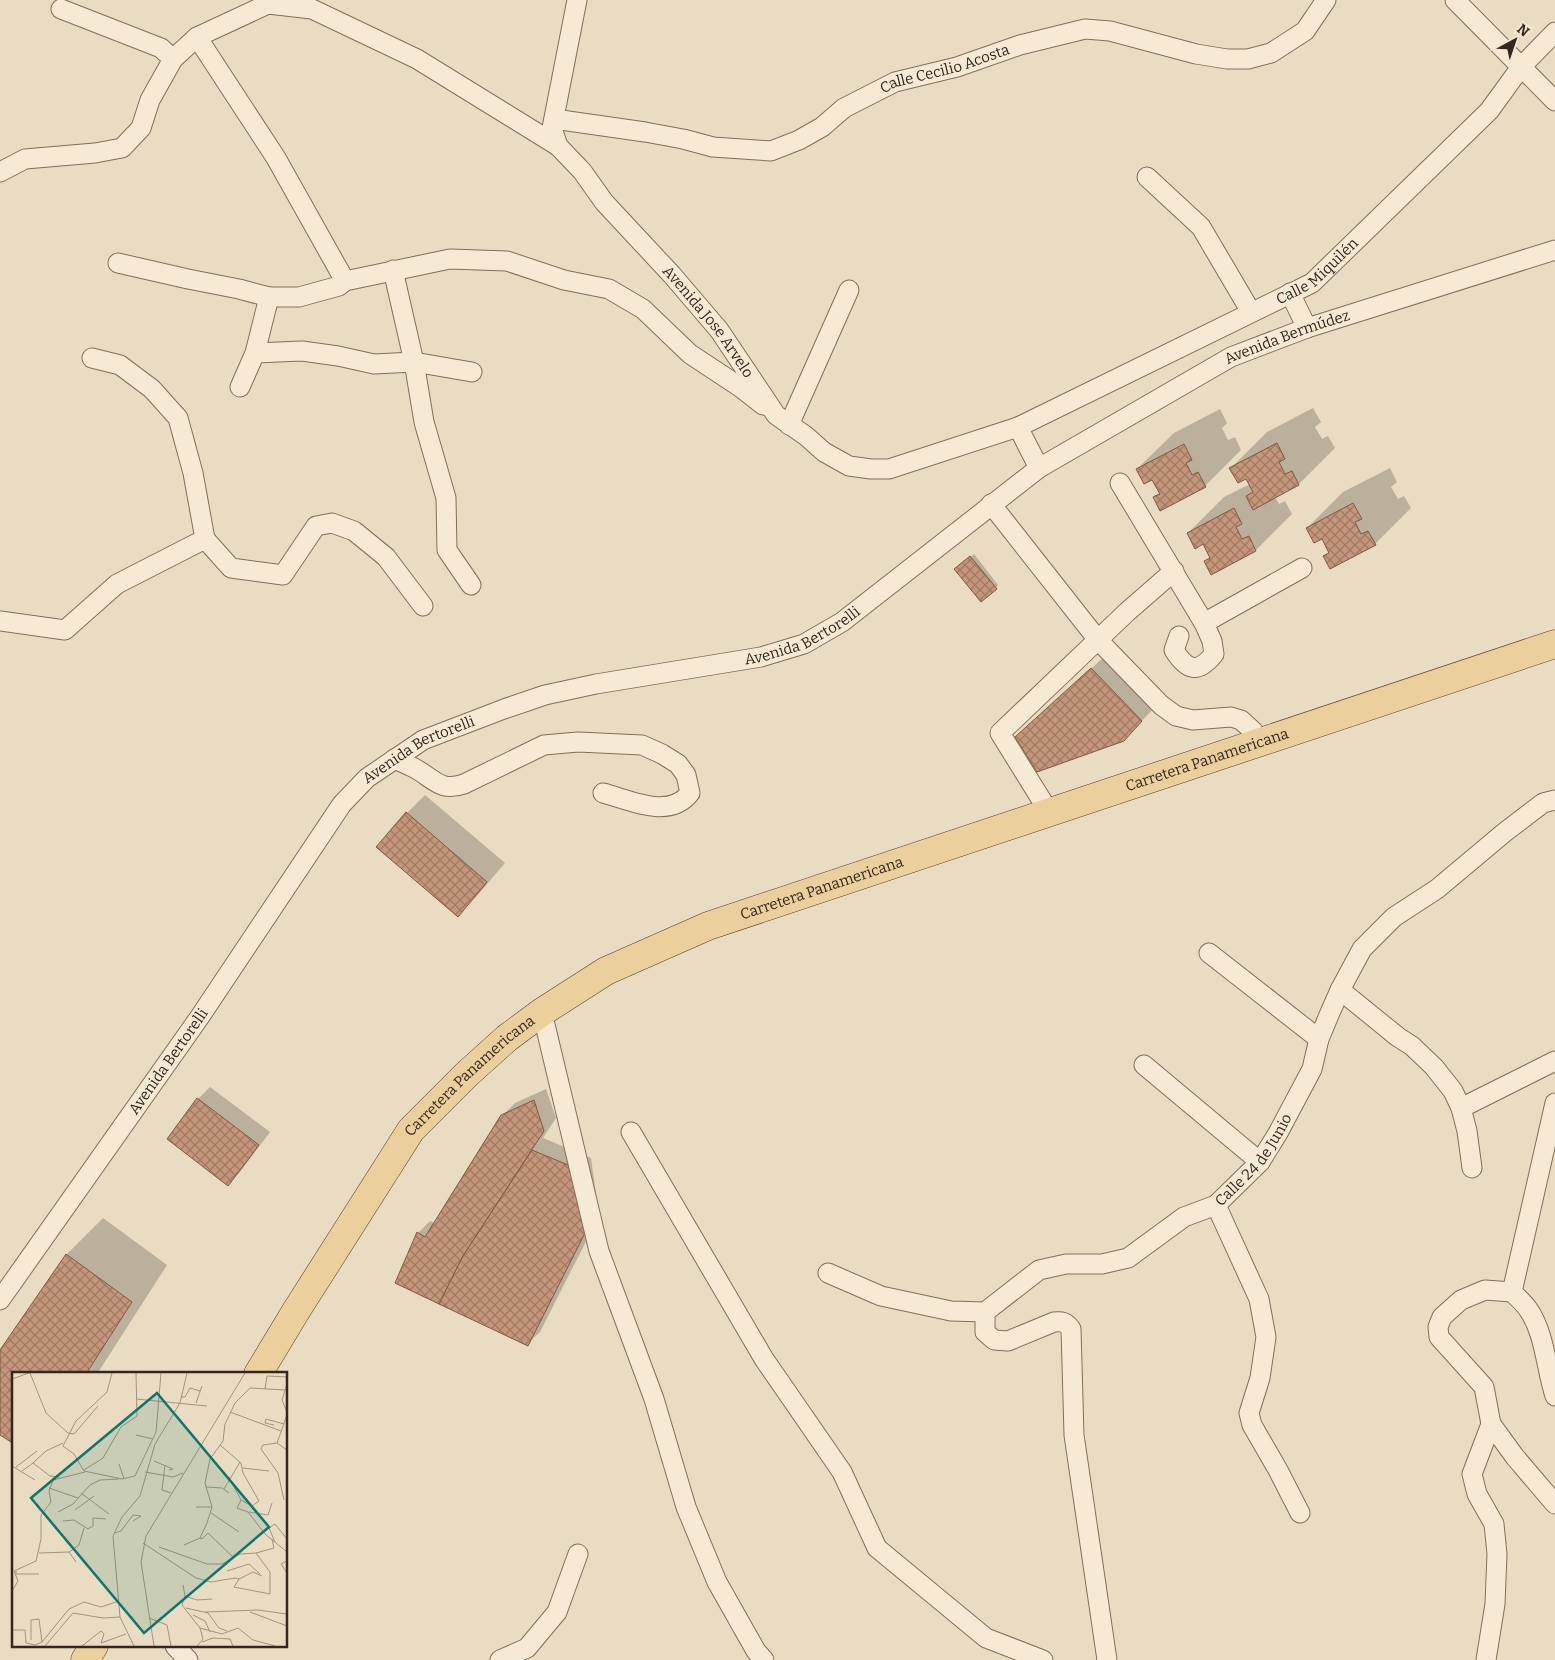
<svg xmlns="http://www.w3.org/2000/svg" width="1555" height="1660" font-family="Bitter,serif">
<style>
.shadow{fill:#0003}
.building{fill:url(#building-cross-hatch);stroke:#805843}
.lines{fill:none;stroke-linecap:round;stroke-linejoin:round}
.minor-casing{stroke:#826e5b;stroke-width:21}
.primary-casing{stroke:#503d2f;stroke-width:29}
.minor{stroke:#f6ead5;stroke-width:19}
.primary{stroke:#ebcf9c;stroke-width:28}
.labels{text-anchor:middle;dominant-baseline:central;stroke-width:5;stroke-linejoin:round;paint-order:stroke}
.street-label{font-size:15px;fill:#33271e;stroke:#f2e7d1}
.inset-road{fill:none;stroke:#a19480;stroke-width:1}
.view{fill:#0f766e;fill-opacity:0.15;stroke:#0f766e;stroke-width:2.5}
.inset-edge{fill:none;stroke:#33271e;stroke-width:2.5}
</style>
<defs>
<pattern id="building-cross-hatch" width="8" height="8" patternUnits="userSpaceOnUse" patternTransform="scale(1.25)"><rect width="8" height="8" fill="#c5967b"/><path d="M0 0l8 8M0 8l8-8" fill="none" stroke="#a17a64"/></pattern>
</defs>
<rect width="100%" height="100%" fill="#eadcc2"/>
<!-- shadow -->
<g class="shadow">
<path d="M 1313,408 L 1321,422 L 1315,427 L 1322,439 L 1328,436 L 1335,448 L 1299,484 L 1275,497 L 1279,504 L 1285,501 L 1292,514 L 1256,550 L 1211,573 L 1205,562 L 1211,556 L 1204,543 L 1188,533 L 1224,497 L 1250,484 L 1246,477 L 1231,468 L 1267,432 Z"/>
<path d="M 1220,409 L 1227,423 L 1222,428 L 1228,440 L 1235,437 L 1241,450 L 1205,486 L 1154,497 L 1160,492 L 1153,478 L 1137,469 L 1174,433 Z"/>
<path d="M 1390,468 L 1397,482 L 1391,487 L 1398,499 L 1404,496 L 1411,508 L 1375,544 L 1324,556 L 1330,551 L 1322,537 L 1307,528 L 1343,492 Z"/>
<path d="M 974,554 L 998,585 L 996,588 L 959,567 Z"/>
<path d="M 1104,657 L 1154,708 L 1136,727 L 1016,737 Z"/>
<path d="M 425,795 L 505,863 L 476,897 L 457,915 L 407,813 Z"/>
<path d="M 210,1087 L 270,1132 L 240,1172 L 228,1184 L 198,1099 Z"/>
<path d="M 546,1089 L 556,1118 L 543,1138 L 591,1158 L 599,1216 L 540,1332 L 527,1344 L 418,1233 L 430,1221 L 435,1223 L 502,1116 L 515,1103 Z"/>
<path d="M 103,1218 L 167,1265 L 97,1374 L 14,1374 L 0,1434 L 0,1352 L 67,1254 Z"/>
</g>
<!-- building -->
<g class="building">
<path d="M 1277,443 L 1285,459 L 1279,462 L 1285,474 L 1292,471 L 1299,485 L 1253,510 L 1246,496 L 1253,492 L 1246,479 L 1238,483 L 1229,468 Z"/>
<path d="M 1184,444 L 1192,460 L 1186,463 L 1192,475 L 1198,472 L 1206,487 L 1160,511 L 1153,497 L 1160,494 L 1152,480 L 1144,484 L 1136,469 Z"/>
<path d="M 1353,503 L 1362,519 L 1355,522 L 1361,534 L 1368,531 L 1376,545 L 1330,569 L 1323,556 L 1329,553 L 1322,539 L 1314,543 L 1306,528 Z"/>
<path d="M 1234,508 L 1242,524 L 1236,527 L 1242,539 L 1249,536 L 1256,551 L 1211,575 L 1204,561 L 1210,558 L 1203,544 L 1195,549 L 1187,533 Z"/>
<path d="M 970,556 L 997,589 L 981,602 L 954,569 Z"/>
<path d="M 1091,668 L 1142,721 L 1124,741 L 1037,772 L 1015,737 Z"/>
<path d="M 406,812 L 487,882 L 458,917 L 376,847 Z"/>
<path d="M 197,1098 L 259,1145 L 228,1186 L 167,1139 Z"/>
<path d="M 534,1100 L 544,1131 L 463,1256 L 439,1304 L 395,1283 L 417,1232 L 425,1237 L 501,1115 Z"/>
<path d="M 532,1150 L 580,1170 L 587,1229 L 528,1346 L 439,1304 L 463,1256 Z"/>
<path d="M 66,1254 L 132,1302 L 86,1374 L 14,1374 L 14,1444 L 0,1435 L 0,1350 Z"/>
</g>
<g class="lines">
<!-- minor casing -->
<g class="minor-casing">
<g id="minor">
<path id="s1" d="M 577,0 L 552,128 L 558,146 L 582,171 L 604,202 L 672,275 L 719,330 L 776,415 L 806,436 L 824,452 L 849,466 L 871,469 L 889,469 L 1018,427 L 1312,283 L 1489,111 L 1521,67 L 1555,32"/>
<path d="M 1455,0 L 1555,101"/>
<path d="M 61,9 L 161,48 L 173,59"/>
<path d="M 197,37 L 276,158 L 345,281"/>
<path id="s2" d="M 554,119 L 645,132 L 683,139 L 713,147 L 771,151 L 799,140 L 822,127 L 844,108 L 895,82 L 957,67 L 1020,45 L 1085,29 L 1110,31 L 1196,54 L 1227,59 L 1248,59 L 1271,53 L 1305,31 L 1326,0"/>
<path d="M 0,172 L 25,159 L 95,153 L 122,148 L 141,128 L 150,100 L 173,59 L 197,37 L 268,4 L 312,9 L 417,59 L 558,146"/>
<path d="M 1147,177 L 1201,227 L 1251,312"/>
<path d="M 118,263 L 188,279 L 239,289 L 269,297 L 299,297 L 339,286 L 345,281 L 450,259 L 507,261 L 564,280 L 609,289 L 643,309 L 690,354 L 740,387 L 763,405"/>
<path d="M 393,270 L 414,362 L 424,422 L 446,498 L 447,550 L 471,585"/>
<path d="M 1290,293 L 1307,328"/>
<path d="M 255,353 L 302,351 L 338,356 L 374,364 L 414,362 L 472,372"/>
<path d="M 92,358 L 120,365 L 152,389 L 178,418 L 193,473 L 205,539 L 231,568 L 283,575 L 316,526 L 332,523 L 354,531 L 386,557 L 423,606"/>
<path d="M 240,387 L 255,353 L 269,297"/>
<path d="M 789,425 L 849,290"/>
<path d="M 1018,427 L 1039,468"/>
<path d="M 1120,483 L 1204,623 L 1212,641 L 1214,654 C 1198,674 1187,671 1174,650 L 1179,636"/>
<path d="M 991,504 L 1098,640 L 1161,705 L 1176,716 L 1193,720 L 1231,717 L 1241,720 L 1253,731 L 1260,743"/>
<path d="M 0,621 L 65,630 L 117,584 L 205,539"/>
<path d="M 1204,623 L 1302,568"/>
<path d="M 394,759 C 401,762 409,765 416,769 C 435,780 441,792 464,784 L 544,745 L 578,742 L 642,745 L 662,754 L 678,764 L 686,775 L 690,793 C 669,820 630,800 603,793"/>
<path d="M 1049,812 L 1000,733 L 1127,612 L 1174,571"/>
<path d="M 1209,953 L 1319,1039"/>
<path d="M 1340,990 L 1398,1037 L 1412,1046 L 1434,1067 L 1453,1091 L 1461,1108 L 1467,1131 L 1472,1168"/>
<path d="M 542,1012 L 599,1251 L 654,1399 L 686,1507 L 717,1582 L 756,1651 L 764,1660"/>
<path d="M 1144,1065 L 1260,1162"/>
<path d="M 1461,1108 L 1555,1061"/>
<path d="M 631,1132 L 764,1359 L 842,1472 L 877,1548 L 986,1638 L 1043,1660"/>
<path d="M 1216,1205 L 1259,1299 L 1266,1337 L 1260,1378 L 1249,1413 L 1252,1425 L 1278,1470 L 1300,1513"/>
<path id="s3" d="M 828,1273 L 881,1296 L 951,1311 L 985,1312 L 1039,1270 L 1066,1264 L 1102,1264 L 1128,1258 L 1184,1217 L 1216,1205 L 1260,1162 L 1278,1133 L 1312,1069 L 1319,1039 L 1329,1015 L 1340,990 L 1362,949 L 1394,917 L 1437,889 L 1505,832 L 1543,803 L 1555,800"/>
<path d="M 1512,1292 L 1555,1103"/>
<path id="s4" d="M 0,1300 L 199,1018 L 342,804 L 367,778 L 423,740 L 504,709 L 545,695 L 596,684 L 761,657 L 804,644 L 842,622 L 1039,468 L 1231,357 L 1307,328 L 1555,250"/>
<path d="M 985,1312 L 985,1332 L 994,1340 L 1008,1341 L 1054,1322 C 1062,1321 1066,1322 1071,1329 L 1074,1435 L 1107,1660"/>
<path d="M 1491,1424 L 1515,1457 L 1555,1504"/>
<path d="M 175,1646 L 188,1660"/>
<path d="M 500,1660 L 527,1648 L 557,1612 L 578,1554"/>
<path d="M 1486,1660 L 1495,1604 L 1497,1554 L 1494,1524 L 1477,1494 L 1472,1474 L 1491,1424 L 1484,1387 L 1439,1337 L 1438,1327 L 1442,1317 L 1461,1300 L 1485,1290 L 1512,1292 C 1517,1297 1524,1303 1528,1309 C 1545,1333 1546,1369 1555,1396"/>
</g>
</g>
<!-- primary casing -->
<g class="primary-casing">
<g id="primary">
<path id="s5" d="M 258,1374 L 296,1311 L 411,1130 L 467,1074 L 507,1038 L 542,1012 L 606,971 L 708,926 L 1555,644"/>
<path d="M 85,1660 L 94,1646"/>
</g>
</g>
<!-- minor -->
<use href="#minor" class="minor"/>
<!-- primary -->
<use href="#primary" class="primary"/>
</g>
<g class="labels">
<!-- street labels -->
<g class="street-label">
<text stroke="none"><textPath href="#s2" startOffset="414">Calle Cecilio Acosta</textPath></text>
<text stroke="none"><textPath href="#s1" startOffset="1100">Calle Miquilén</textPath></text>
<text stroke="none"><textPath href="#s1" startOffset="381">Avenida Jose Arvelo</textPath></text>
<text stroke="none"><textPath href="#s4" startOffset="1676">Avenida Bermúdez</textPath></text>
<text stroke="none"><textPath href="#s4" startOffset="1102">Avenida Bertorelli</textPath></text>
<text stroke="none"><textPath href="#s4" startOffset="698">Avenida Bertorelli</textPath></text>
<text stroke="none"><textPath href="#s5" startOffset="1178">Carretera Panamericana</textPath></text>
<text stroke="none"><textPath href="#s5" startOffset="772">Carretera Panamericana</textPath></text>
<text stroke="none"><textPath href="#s4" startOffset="292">Avenida Bertorelli</textPath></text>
<text stroke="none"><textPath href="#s5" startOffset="368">Carretera Panamericana</textPath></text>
<text stroke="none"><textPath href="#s3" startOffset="485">Calle 24 de Junio</textPath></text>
</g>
</g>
<!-- overview -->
<g transform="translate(12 1372)">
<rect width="275" height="275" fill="#eadcc2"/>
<path class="inset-road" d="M 18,1 L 34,41 L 56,61 L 62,62 L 86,34M 100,1 L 95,20 L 64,49 L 51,74 L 62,82 L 72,99 L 110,107 L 123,104 L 144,60 L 149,1M 0,7 L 17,1M 275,12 L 270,28 L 275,40M 253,17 L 255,4 L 275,5M 169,25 L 173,25 L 178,16 L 188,19M 124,27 L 195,34M 184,31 L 190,14M 218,40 L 269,59M 275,43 L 265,71 L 275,78M 262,53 L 253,51 L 254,47 L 272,52M 124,63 L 141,67M 265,71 L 251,73 L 249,77 L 266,101 L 272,128M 208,73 L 229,91 L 231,101 L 247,129 L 240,134 L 229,128 L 225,136 L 236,140 L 253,162 L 275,180M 142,89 L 161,97 L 157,98M 21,91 L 34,79 L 51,71M 107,92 L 112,107M 153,93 L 150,118 L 159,121M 0,94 L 23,108M 4,95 L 25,79M 231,96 L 257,99M 72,98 L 91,86 L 109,55 L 125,44 L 124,1M 10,99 L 21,91 L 38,104 L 47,105M 133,100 L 161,105 L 171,101M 217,105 L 229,128M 194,115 L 210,116 L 217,121M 37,116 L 66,126M 212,117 L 228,90M 69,121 L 97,142M 184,135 L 200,135M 63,138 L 82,124M 46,140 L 61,132 L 78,113 L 88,108 L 107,107M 237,140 L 256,143 L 260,131M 199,141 L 227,160M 51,149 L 62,148 L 76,157 L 81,154 L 81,146 L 94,147M 103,161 L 109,159 L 121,143 L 129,144 L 121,149M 188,166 L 190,167 L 196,161 L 222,186M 263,170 L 257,156 L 263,152 L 275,167M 131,171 L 184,206 L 199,210 L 223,206 L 227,207 L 222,215 L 258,222 L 258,200 L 244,181 L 262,176 L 260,167M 172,173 L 188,166 L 195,151 L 200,135 L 193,111 L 198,87 L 211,69 L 213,52 L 223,31 L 238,16 L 273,18M 147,175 L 195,192 L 210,192 L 228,182 L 244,181M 57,180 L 67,173 L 72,156M 27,181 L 57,180 L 64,190M 275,189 L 269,192 L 275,201M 4,199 L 4,202 L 27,202M 215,199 L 237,192 L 248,202M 227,207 L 241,200 L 250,204M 171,213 L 173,224 L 170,233 L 188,256M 0,219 L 6,209 L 2,199 L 24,189 L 29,167 L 29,143 L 39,130 L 37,119 L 41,108 L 73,100M 173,224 L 185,228 L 200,227M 174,236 L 196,241 L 207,256 L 215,259M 193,240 L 246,238 L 275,242M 238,240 L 275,254M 181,243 L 193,249 L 198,260M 137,246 L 155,253 L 159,274M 0,258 L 13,258 L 14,271 L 23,273 L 30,270 L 57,237 L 72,230 L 89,235 L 107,229M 19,268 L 19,248 L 27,247 L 30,270M 190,270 L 201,266 L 218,267 L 221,274M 89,271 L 114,262M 33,274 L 61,241 L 91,246 L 108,245M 70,274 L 89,259 L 92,262 L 89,271M 122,274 L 108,245 L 101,164 L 110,145 L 128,124 L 143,72 L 168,31 L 175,1M 142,274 L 129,190 L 134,164 L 233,1M 185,274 L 191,267 L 188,256 L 210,262 L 226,256 L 241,268 L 263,274"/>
<path class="view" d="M 145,21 L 257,155 L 132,261 L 19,126 Z"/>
<rect width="275" height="275" class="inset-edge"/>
</g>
<!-- north arrow -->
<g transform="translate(1515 40) rotate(40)" stroke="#f2e7d1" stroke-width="4" paint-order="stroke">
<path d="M0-4L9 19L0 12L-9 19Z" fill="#33271e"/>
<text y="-8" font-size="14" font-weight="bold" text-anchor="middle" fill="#33271e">N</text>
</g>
</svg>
